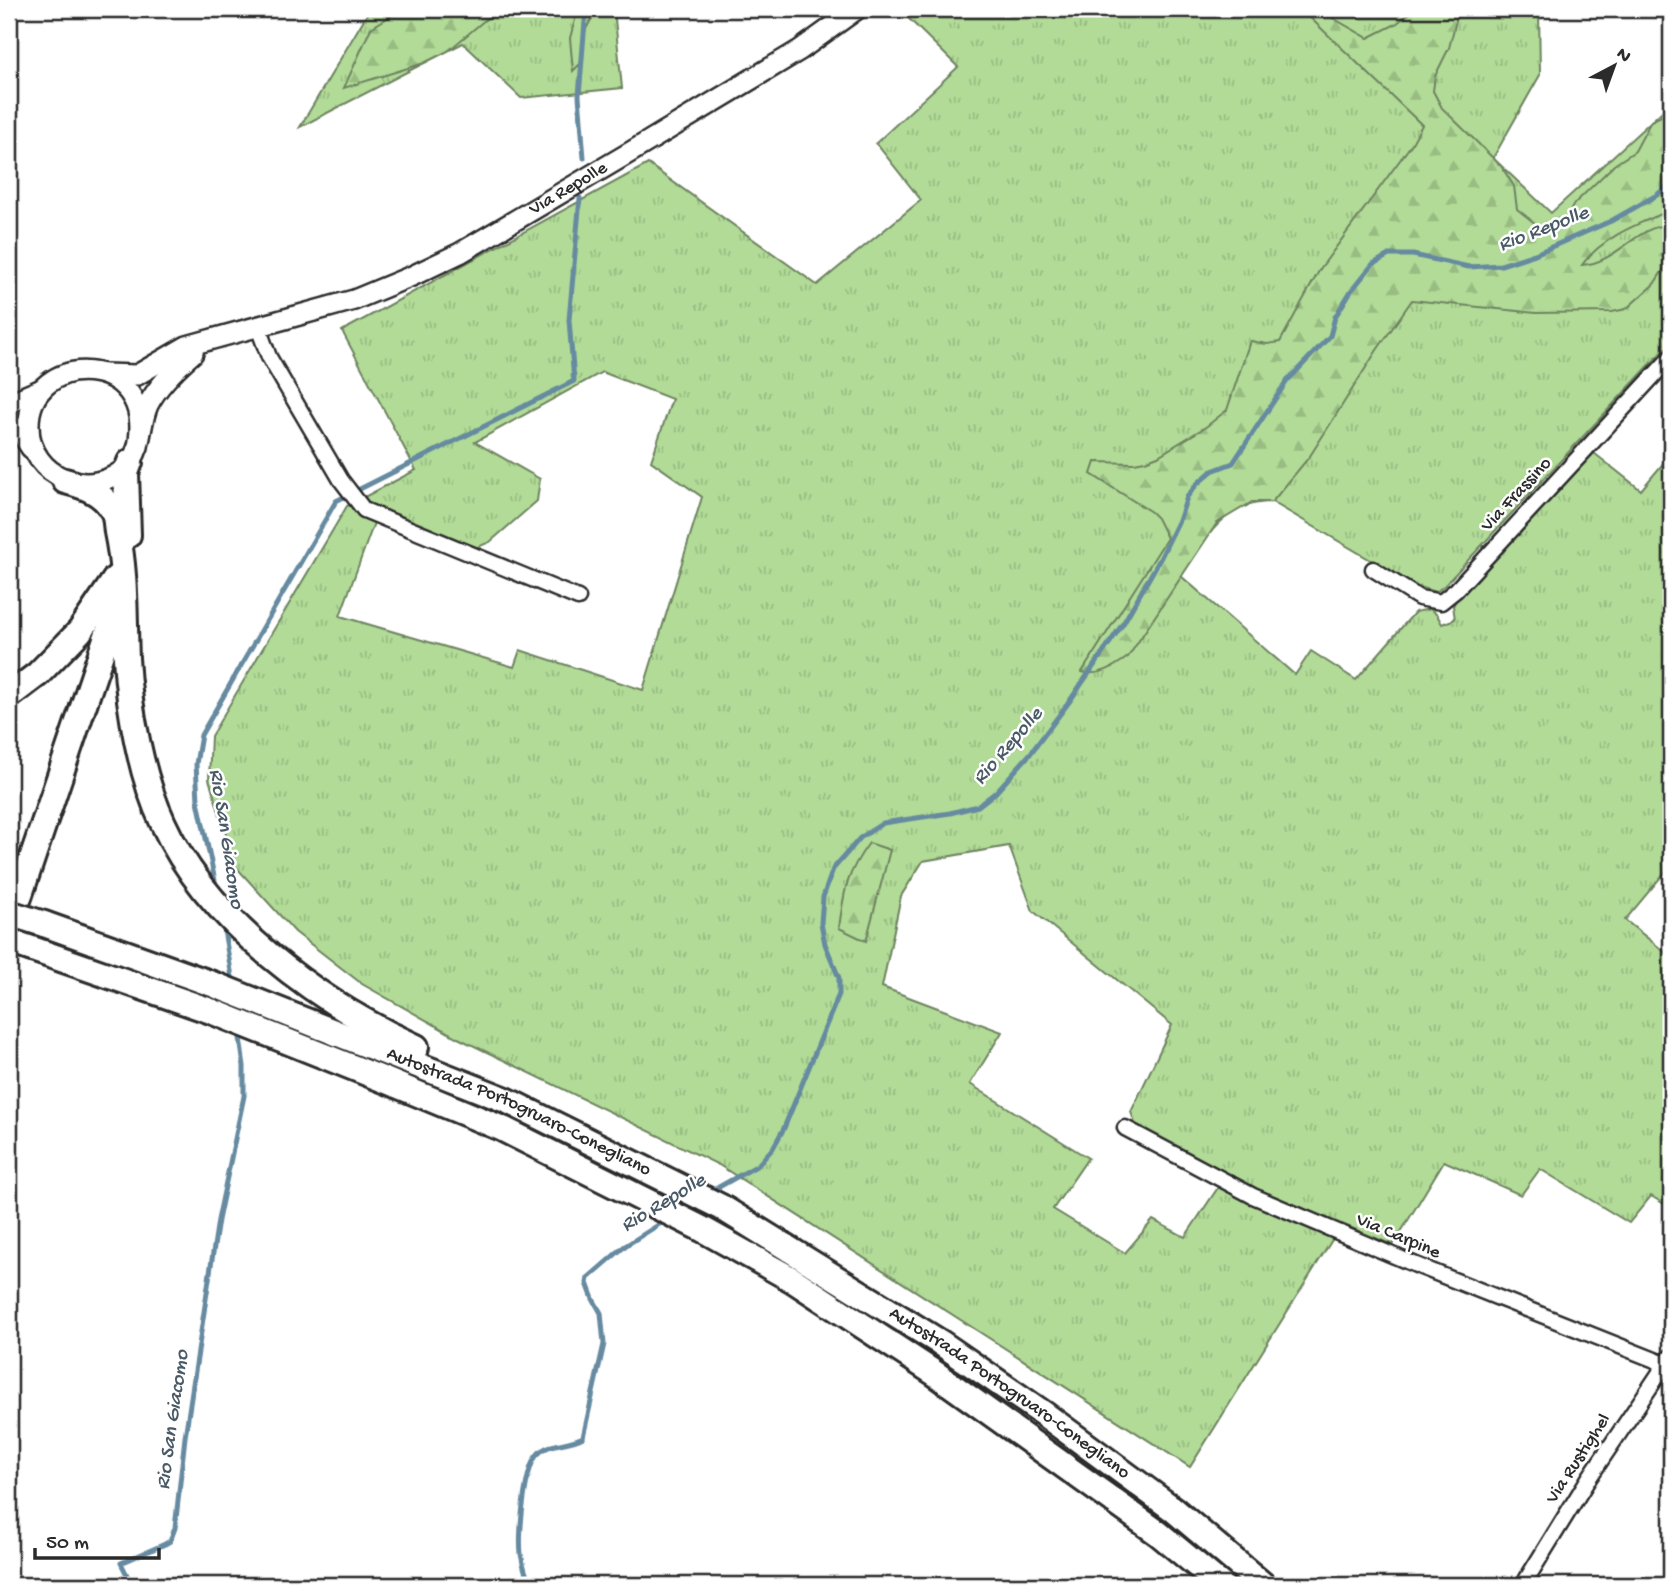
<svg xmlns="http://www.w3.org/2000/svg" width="1680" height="1594" font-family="'Gochi Hand',sans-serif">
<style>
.grass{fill:url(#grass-tufts);stroke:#6e8361;stroke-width:2;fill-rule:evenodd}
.forest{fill:url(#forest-firs);stroke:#6e8361;stroke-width:2}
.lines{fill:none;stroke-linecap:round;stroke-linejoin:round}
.stream{stroke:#668aa0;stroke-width:5}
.street-casing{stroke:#2b2b2b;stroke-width:19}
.secondary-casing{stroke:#2b2b2b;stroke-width:24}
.highway-casing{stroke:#2b2b2b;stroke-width:30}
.street{stroke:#fff;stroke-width:14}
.secondary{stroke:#fff;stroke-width:19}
.highway{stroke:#fff;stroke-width:24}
.highway-bridge-casing{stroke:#2b2b2b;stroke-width:30;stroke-linecap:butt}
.highway-bridge{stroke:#fff;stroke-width:24}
.labels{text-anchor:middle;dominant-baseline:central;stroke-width:5;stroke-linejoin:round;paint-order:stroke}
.street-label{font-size:19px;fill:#2b2b2b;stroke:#fff}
.water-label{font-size:21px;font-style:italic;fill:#495a66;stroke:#fff}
</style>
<defs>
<pattern id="grass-tufts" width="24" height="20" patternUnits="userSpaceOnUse" patternTransform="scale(1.75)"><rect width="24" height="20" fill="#b1db97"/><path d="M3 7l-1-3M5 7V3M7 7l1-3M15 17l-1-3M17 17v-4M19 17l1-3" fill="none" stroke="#98bc82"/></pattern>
<pattern id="forest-firs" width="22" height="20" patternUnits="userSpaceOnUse" patternTransform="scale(1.75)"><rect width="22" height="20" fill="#b1db97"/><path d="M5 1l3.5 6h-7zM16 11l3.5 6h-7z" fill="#98bc82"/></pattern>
</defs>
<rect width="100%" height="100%" fill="#fff"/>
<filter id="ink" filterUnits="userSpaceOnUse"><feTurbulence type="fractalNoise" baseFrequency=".0143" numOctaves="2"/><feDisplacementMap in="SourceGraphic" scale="14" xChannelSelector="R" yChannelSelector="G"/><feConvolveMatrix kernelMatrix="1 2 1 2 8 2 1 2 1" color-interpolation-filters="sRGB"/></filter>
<g filter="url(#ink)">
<!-- grass -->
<g class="grass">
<path d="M 370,9 L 614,9 L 622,88 L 521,98 L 463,43 L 300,127 Z"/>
<path d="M 899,9 L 1083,9 L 1090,11 L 1098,9 L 1539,9 L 1540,75 L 1493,158 L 1551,213 L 1671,103 L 1671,342 L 1445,585 L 1436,592 L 1415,586 L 1272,502 C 1222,502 1205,540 1181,576 L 1295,675 L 1311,651 L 1356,680 L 1415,612 L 1430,609 L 1437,615 L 1442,624 L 1455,619 L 1453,606 L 1459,594 L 1594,453 L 1641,490 L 1671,454 L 1671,865 L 1625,920 L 1671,957 L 1671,1208 L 1651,1196 L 1629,1223 L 1540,1169 L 1521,1195 L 1444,1161 L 1393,1245 L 1342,1224 L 1190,1467 L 719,1165 L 458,1038 L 362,984 L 295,932 L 236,867 L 209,779 L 211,736 L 347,506 L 416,470 L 342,331 L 648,164 L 817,285 L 921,200 L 876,143 L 958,67 ZM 602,372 L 672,399 L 651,461 L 702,497 L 643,690 L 520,650 L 514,667 L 340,616 L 379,509 L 473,549 L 490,542 L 537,501 L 540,479 L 475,442 ZM 1009,846 L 1033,911 L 1172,1025 L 1131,1112 L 1136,1126 L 1227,1174 L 1185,1237 L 1153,1220 L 1125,1253 L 1053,1209 L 1088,1158 L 970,1084 L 1002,1032 L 882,987 L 901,896 L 923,861 Z"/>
</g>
<!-- forest -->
<g class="forest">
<path d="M 402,9 L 498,9 L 448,51 L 424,63 L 344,88 L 371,28 Z"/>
<path d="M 578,9 L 593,9 L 594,14 L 585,31 L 582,62 L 573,71 L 570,38 Z"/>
<path d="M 1301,9 L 1317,9 L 1368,38 L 1396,24 L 1415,9 L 1459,9 L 1449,48 L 1435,76 L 1433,91 L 1442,108 L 1501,166 L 1514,186 L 1517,209 L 1546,232 L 1566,218 L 1574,204 L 1614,165 L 1635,151 L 1651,121 L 1671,111 L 1671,210 C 1640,223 1603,236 1582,265 C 1616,264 1639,223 1671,225 L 1671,252 L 1667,264 L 1654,284 L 1626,309 L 1612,312 L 1536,313 L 1412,300 L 1377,350 L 1310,456 L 1272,502 L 1252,502 L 1217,523 L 1128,657 C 1114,667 1099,677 1082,672 L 1167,538 L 1157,518 L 1151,512 L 1091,474 L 1095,462 L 1134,463 L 1145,461 L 1158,456 L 1207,426 L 1227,410 L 1250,341 L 1267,344 L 1280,342 L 1320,269 L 1411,145 L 1422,125 Z"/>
<path d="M 869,843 L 890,850 L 866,941 L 839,928 C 844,891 846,874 869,843 Z"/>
</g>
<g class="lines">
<!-- stream -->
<g class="stream">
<path d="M 584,158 L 579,96 L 586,9"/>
<path d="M 217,890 L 198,801 L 196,764 L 201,735 L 336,501 L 574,381 L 569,320 L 580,198"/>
<path d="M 223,924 L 233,983"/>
<path d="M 710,1192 L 758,1165 L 773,1148 L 784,1128 L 839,994 L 839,978 L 825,944 L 821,923 L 823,897 L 833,869 L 860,838 L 883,823 L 950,813 L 978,806 L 996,792 L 1030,754 L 1069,702 L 1124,622 L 1160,559 L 1180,518 L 1187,497 L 1197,484 L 1212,471 L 1233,463 L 1287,381 L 1330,336 L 1335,317 L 1351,291 L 1373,264 L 1389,255 L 1413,255 L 1469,267 L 1501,265 L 1535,254 L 1611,221 L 1657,195 L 1671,183"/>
<path d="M 132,1585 L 121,1563 L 165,1544 L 170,1541 L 175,1528 L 185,1437 L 218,1220 L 244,1096 L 244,1066 L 239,1031"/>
<path d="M 531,1585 C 526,1576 523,1565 521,1554 C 519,1535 524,1467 538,1454 C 549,1442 569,1445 583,1437 L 604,1344 L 601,1313 L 593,1299 L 587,1283 L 588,1278 L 625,1246 L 666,1220"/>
</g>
<!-- street casing -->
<g class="street-casing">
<g id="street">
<path d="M 258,327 L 269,357 L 341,480 L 364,510 L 578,598"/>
<path d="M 1373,569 L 1419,598 L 1441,602 L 1456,590 L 1671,357"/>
<path d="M 1125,1128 L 1253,1196 L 1416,1265 L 1665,1364"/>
<path d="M 1523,1585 L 1589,1478 L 1671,1356"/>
</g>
</g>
<!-- secondary casing -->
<g class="secondary-casing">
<g id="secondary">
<path id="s1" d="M 104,374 L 137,375 L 187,346 L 354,300 L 412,276 L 460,253 L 634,150 L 800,50 L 857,9"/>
<path d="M 9,403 L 42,389"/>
<path d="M 9,422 L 21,433 L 31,448"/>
<path d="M 138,447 C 157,351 28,349 29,426 C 29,478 92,502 128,465 C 143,448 139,425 148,405 C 158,385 177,367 193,353"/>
</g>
</g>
<!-- highway casing -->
<g class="highway-casing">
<g id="highway">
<path d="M 65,481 C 84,486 103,492 113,511 C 116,516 116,525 117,532 C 126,574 124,615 126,658 C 129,710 141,776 163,823 C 208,922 319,1003 416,1047"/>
<path d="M 128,535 L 126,473 L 130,462"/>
<path d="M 9,696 L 38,674 L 80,631 L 116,578"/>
<path id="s2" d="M 44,924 L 215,985 L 506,1100 L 721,1207 L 941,1343 L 1044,1414 L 1173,1509 L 1263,1585"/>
<path d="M 9,927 L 114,615 L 117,598"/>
<path d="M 9,941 L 211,1011 L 387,1081 L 503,1129 L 702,1229 L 793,1280 L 936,1374 L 1158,1533 L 1221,1585"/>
</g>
</g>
<!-- street -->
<use href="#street" class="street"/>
<!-- secondary -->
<use href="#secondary" class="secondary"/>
<!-- highway -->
<use href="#highway" class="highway"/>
<!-- highway-bridge casing -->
<g class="highway-bridge-casing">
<path id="highway-bridge" d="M 9,913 L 44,924"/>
</g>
<!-- highway-bridge -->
<use href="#highway-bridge" class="highway-bridge"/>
</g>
</g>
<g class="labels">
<!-- street labels -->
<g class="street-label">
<text stroke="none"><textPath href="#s1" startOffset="506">Via Repolle</textPath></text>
<text transform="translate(1517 495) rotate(-47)">Via Frassino</text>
<text stroke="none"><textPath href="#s2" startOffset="511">Autostrada Portogruaro-Conegliano</textPath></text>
<text transform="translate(1398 1237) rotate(23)">Via Carpine</text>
<text stroke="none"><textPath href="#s2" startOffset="1078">Autostrada Portogruaro-Conegliano</textPath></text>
<text transform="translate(1579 1459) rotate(-57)">Via Rustighel</text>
</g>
<!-- water labels -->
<g class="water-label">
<text transform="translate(1544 230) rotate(-21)">Rio Repolle</text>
<text transform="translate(1009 747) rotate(-49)">Rio Repolle</text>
<text transform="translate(225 839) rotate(81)">Rio San Giacomo</text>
<text transform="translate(664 1204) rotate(-31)">Rio Repolle</text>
<text transform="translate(174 1420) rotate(-82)">Rio San Giacomo</text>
</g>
</g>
<!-- margin -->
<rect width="1680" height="1594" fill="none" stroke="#fff" stroke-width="35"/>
<rect x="18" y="18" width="1645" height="1559" fill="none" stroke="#2b2b2b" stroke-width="2.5" filter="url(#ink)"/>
<!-- north arrow -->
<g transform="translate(1614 66) rotate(41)" stroke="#ffffff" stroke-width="5" paint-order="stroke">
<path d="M0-5L12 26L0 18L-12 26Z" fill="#2b2b2b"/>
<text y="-10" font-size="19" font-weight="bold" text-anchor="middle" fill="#2b2b2b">N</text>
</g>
<!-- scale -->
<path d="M35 1548v10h124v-10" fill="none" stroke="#2b2b2b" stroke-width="3.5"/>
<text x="46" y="1548" font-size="21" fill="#2b2b2b" stroke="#ffffff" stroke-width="5" paint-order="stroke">50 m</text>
</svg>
